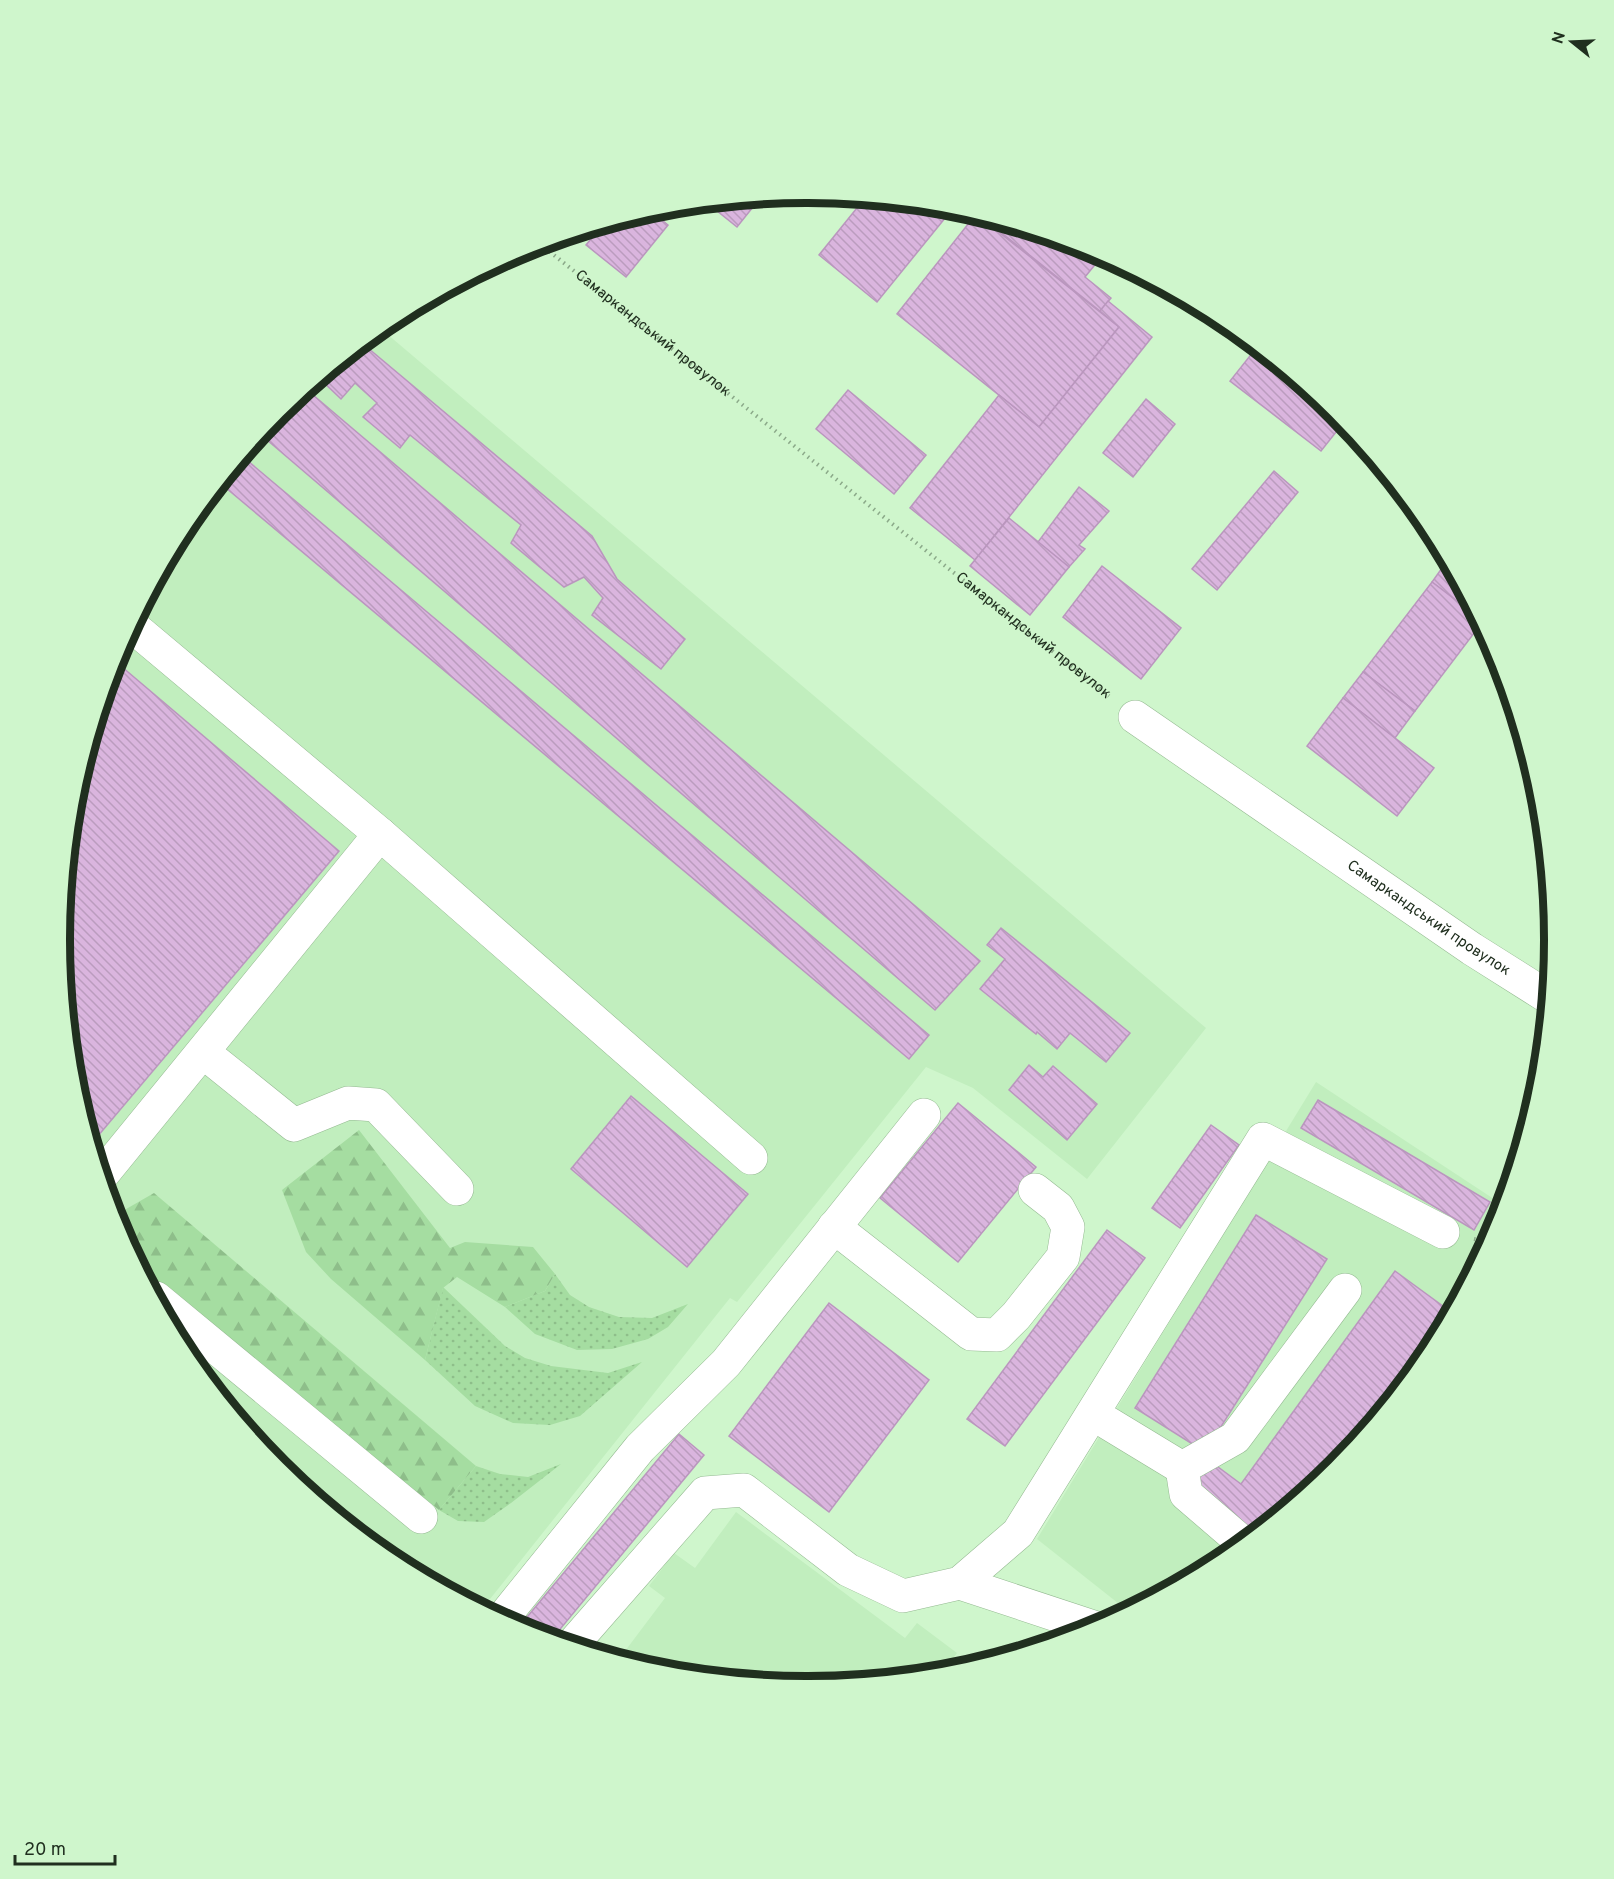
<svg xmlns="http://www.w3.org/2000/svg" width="1614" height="1879" font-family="Overpass,sans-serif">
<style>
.built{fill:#c1eebe}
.grass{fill:url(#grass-dots)}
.forest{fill:url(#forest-firs)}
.building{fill:url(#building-back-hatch);stroke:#ba96be;stroke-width:1.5}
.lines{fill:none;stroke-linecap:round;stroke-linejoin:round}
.minor-casing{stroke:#94b991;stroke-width:34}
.path{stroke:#8ba989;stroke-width:4;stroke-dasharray:1.5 4.5;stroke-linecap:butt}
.minor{stroke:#fff;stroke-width:33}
.labels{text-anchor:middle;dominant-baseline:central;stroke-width:6;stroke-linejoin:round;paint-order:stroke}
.street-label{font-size:15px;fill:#202f1f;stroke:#cff6cc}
.rim{fill:none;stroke:#202f1f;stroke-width:8}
</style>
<defs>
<pattern id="grass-dots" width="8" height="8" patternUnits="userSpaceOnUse" patternTransform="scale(1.5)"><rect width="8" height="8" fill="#a5dda1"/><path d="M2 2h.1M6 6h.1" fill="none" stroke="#8ebe8a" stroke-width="1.8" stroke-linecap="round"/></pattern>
<pattern id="forest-firs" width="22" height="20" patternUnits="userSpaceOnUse" patternTransform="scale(1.5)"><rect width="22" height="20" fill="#a5dda1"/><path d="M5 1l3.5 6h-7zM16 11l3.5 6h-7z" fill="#8ebe8a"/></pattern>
<pattern id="building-back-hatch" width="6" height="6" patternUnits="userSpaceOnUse" patternTransform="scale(1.5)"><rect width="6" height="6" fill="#dab5de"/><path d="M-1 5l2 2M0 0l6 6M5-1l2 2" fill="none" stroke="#bb9cbe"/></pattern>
</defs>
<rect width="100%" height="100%" fill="#cff6cc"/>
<!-- built -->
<g class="built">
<path d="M 380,328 L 1206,1028 L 1087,1179 L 973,1088 L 926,1067 L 737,1302 L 730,1298 L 482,1609 L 392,1560 L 279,1467 L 186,1354 L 117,1225 L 74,1085 L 60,940 L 74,793 L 117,653 L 186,524 L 279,411 Z"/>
<path d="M 1316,1082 L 1503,1205 L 1497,1226 L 1428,1355 L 1335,1468 L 1222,1561 L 1128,1611 L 1037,1539 Z"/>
<path d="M 736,1512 L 905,1638 L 917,1623 L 957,1653 L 948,1665 L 955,1671 L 807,1686 L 661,1672 L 619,1659 L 665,1598 L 649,1586 L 674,1553 L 695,1568 Z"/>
</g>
<!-- grass -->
<g class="grass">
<path d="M 555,1274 L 570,1295 L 589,1307 L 619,1317 L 652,1318 L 688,1304 L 668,1327 L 648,1339 L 612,1349 L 577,1350 L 535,1334 L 505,1307 L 545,1291 Z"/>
<path d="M 443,1287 L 505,1346 L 525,1358 L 551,1366 L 608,1373 L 642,1362 L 580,1416 L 550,1425 L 513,1423 L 475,1406 L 425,1360 Z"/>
<path d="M 561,1464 L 511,1503 L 484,1522 L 458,1521 L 439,1510 L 476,1466 L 500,1474 L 528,1477 Z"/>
</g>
<!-- forest -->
<g class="forest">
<path d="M 359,1130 L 450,1248 L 465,1242 L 533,1247 L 555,1274 L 545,1291 L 505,1307 L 457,1277 L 443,1288 L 425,1360 L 331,1279 L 306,1252 L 282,1190 Z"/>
<path d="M 154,1193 L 476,1466 L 439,1510 L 141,1270 L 117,1225 L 114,1216 Z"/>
</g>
<!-- building -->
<g class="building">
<path d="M 761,197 L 737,227 L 706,202 Z"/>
<path d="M 865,198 L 954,207 L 877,302 L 819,255 Z"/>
<path d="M 650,210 L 668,225 L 626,277 L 586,245 L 603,225 Z"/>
<path d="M 976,214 L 1119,327 L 1039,427 L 897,314 Z"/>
<path d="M 979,215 L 1093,249 L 1103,255 L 1085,277 L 1111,298 L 1100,311 Z"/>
<path d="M 591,228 L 581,239 L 574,233 Z"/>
<path d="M 1108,301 L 1152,337 L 975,560 L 910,508 L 999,395 L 1039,427 L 1119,327 L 1100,311 Z"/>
<path d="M 362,343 L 592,536 L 617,579 L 685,639 L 661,669 L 592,615 L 603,598 L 584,577 L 564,587 L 511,543 L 521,525 L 410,435 L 400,448 L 363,417 L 377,403 L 355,383 L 341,399 L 319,378 Z"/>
<path d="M 1257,347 L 1335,412 L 1344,422 L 1321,451 L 1230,381 Z"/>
<path d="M 306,389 L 980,961 L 935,1010 L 260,434 L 279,411 Z"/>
<path d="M 848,390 L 926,455 L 894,494 L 816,429 Z"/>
<path d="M 1146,399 L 1175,424 L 1133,477 L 1103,453 Z"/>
<path d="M 242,456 L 929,1035 L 909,1059 L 220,483 Z"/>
<path d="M 1274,471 L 1298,492 L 1217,590 L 1192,569 Z"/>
<path d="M 1079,487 L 1109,511 L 1079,545 L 1085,549 L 1069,567 L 1038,542 Z"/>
<path d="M 1009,518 L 1069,567 L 1030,615 L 970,566 Z"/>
<path d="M 1447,561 L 1478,617 L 1432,582 Z"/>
<path d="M 1102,566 L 1181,628 L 1141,679 L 1063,617 Z"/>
<path d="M 1432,582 L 1478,617 L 1481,624 L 1415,711 L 1363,672 Z"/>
<path d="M 115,661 L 339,851 L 92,1143 L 74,1085 L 60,940 L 74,793 Z"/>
<path d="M 1363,672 L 1415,711 L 1395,738 L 1343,698 Z"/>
<path d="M 1343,698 L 1434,768 L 1397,816 L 1307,746 Z"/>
<path d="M 1001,928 L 1130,1033 L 1106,1062 L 1070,1033 L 1057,1049 L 1037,1032 L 1036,1034 L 980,989 L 1005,959 L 987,945 Z"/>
<path d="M 1029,1065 L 1043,1077 L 1053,1066 L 1097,1104 L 1067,1140 L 1009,1090 Z"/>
<path d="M 631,1096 L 748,1194 L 687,1267 L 571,1169 Z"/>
<path d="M 1318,1100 L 1490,1202 L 1474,1230 L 1301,1128 Z"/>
<path d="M 958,1103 L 1036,1167 L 958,1262 L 880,1198 Z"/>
<path d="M 1211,1125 L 1239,1145 L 1180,1228 L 1152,1208 Z"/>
<path d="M 1256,1215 L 1327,1259 L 1205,1452 L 1135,1408 Z"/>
<path d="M 1107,1230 L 1145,1258 L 1005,1446 L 967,1419 Z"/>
<path d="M 1395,1271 L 1451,1312 L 1428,1355 L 1335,1468 L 1256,1533 L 1192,1486 L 1210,1461 L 1241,1484 Z"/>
<path d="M 829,1303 L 929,1380 L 829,1512 L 729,1436 Z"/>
<path d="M 679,1434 L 704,1455 L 552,1639 L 518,1628 Z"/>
</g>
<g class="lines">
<!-- minor casing -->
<g class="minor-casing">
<g id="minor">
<path d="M 132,626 L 380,834 L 751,1158"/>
<path id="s2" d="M 1135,717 L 1472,949 L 1548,997"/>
<path d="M 203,1052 L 294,1125 L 348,1103 L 376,1105 L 457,1189"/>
<path d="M 102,1175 L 380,834"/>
<path d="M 834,1227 L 971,1334 L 997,1335 L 1016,1316 L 1063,1257 L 1068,1227 L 1058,1208 L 1035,1190"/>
<path d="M 156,1298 L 421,1517"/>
<path d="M 1093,1414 L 1182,1468 L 1235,1438 L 1345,1290"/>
<path d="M 1182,1468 L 1186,1494 L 1243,1543"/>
<path d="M 960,1583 L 1096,1628"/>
<path d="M 502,1619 L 640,1448 L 726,1363 L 924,1115"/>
<path d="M 572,1645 L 705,1493 L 744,1490 L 848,1570 L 903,1596 L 960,1583 L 1018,1533 L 1263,1139 L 1443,1232"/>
</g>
</g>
<!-- path -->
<g class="path">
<path id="s1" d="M 540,244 L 1109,696"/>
<path d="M 1474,1239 L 1488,1242"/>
</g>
<!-- minor -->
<use href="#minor" class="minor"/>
</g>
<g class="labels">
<!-- street labels -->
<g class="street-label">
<text stroke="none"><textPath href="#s1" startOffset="144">Самаркандський провулок</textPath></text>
<text stroke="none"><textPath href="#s1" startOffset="630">Самаркандський провулок</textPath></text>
<text stroke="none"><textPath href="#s2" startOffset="356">Самаркандський провулок</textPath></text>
</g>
</g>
<!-- crop -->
<path d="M0 0H1614V1879H0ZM806 203H808A736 736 0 0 1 1544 939V940A736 736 0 0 1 808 1676H806A736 736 0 0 1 70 940V939A736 736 0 0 1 806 203Z" fill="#cff6cc" fill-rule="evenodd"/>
<path class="rim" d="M806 203H808A736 736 0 0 1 1544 939V940A736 736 0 0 1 808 1676H806A736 736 0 0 1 70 940V939A736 736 0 0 1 806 203Z"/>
<!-- north arrow -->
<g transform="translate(1572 42) rotate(288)" stroke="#cff6cc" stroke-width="4.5" paint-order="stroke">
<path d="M0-4.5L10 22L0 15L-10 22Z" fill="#202f1f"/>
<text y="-9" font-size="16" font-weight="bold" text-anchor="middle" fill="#202f1f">N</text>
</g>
<!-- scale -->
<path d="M15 1855v9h100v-9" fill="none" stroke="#202f1f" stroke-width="3"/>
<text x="24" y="1855" font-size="18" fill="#202f1f" stroke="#cff6cc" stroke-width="4.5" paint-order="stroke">20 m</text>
</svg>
